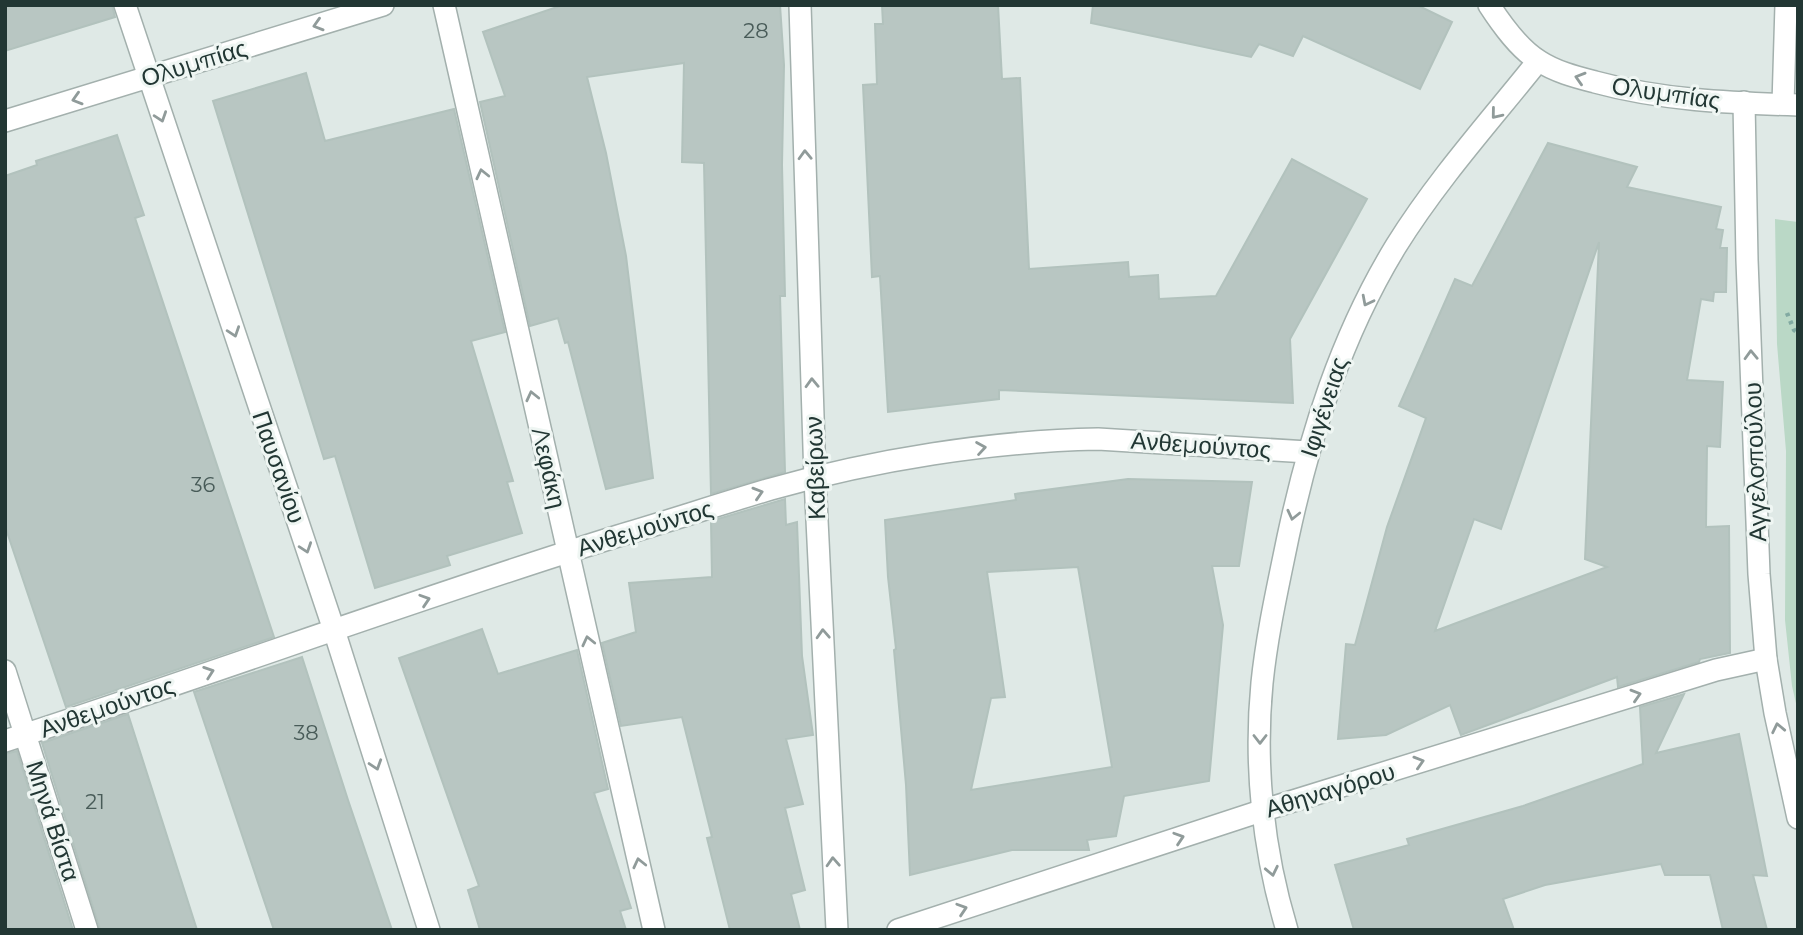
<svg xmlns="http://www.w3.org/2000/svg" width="1803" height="935" font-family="Montserrat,sans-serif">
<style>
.green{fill:#bad8c6}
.building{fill:#b8c6c2;stroke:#b2c2bd;stroke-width:2;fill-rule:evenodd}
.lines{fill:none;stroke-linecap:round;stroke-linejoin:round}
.lane-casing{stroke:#a3b0ad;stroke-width:24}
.street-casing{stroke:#a3b0ad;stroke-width:24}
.path{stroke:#82aaa2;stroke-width:4.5;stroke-dasharray:3.5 5;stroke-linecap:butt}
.lane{stroke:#fff;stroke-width:21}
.street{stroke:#fff;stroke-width:21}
.oneway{stroke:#909b9a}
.labels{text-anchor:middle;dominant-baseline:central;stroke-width:6;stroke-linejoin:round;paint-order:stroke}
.number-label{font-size:21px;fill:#485b58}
.street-label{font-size:24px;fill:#223734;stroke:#eff6f3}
</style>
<rect width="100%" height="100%" fill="#dfe9e6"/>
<!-- green -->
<path class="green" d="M 1775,219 L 1798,222 L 1798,712 L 1792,686 L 1785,620 L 1786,451 L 1777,344 Z"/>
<!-- building -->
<g class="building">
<path d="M 5,5 L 112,5 L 115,17 L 5,51 Z"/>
<path d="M 563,5 L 780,5 L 784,65 L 782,165 L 785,296 L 780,296 L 785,472 L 711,494 L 704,163 L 682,162 L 684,63 L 587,77 L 606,153 L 626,256 L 653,478 L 606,489 L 568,342 L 565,343 L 558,318 L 530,326 L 480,102 L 505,96 L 483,32 Z"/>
<path d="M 882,5 L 998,5 L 1002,79 L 1020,78 L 1029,269 L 1128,262 L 1129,277 L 1158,275 L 1159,299 L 1216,296 L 1292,159 L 1367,199 L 1290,339 L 1293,403 L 999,390 L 999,399 L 888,412 L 880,276 L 872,277 L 863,85 L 877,84 L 875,24 L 883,24 Z"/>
<path d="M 1093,5 L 1417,5 L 1452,22 L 1420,89 L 1303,36 L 1293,56 L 1259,44 L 1251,57 L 1091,23 Z"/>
<path d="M 306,73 L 325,141 L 454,109 L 505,332 L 471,341 L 513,481 L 507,482 L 522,533 L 447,556 L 450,565 L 375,588 L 335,456 L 324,459 L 213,101 Z"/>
<path d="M 117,135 L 144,215 L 135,218 L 274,637 L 66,707 L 5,526 L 5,176 L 37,165 L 36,161 Z"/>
<path d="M 1548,143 L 1637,167 L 1627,187 L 1721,207 L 1716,229 L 1723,230 L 1720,248 L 1727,248 L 1726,292 L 1714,292 L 1713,301 L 1701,299 L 1687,380 L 1723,382 L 1720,447 L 1707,446 L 1706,527 L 1729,526 L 1730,653 L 1700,659 L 1699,662 L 1618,687 L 1617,677 L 1461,735 L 1450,705 L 1386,735 L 1338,739 L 1346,644 L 1355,645 L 1387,527 L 1426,418 L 1399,406 L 1455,279 L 1472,286 ZM 1599,242 L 1585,559 L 1607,567 L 1435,631 L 1474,519 L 1501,529 Z"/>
<path d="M 1128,479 L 1252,482 L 1239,566 L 1212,566 L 1223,625 L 1209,781 L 1124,796 L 1116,836 L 1087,840 L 1089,850 L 1012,850 L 910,875 L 906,785 L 894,650 L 896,649 L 888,577 L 885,520 L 1016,500 L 1015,494 ZM 1078,567 L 1112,767 L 971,790 L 991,698 L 1005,697 L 987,572 Z"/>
<path d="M 785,499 L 786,525 L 797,522 L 802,656 L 813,735 L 786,739 L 803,804 L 785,808 L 805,890 L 791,894 L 800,930 L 730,930 L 707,838 L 712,837 L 682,717 L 621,726 L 602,643 L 636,632 L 629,583 L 712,577 L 711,521 Z"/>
<path d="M 482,629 L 498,674 L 577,650 L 608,789 L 594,793 L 631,908 L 620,911 L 626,930 L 480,930 L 468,890 L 479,886 L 399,658 Z"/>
<path d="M 302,657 L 348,800 L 392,930 L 274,930 L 194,692 Z"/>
<path d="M 1684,694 L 1656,753 L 1739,734 L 1767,876 L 1753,875 L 1767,930 L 1723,930 L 1710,875 L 1665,875 L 1661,864 L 1545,885 L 1503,899 L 1514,930 L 1354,930 L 1335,865 L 1409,845 L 1407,839 L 1523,806 L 1643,764 L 1640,707 Z"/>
<path d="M 128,714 L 197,930 L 100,930 L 42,743 Z"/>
<path d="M 17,751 L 73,930 L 5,930 L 5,754 Z"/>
</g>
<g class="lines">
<!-- lane casing -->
<g class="lane-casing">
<path id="lane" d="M 1783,104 L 1786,5"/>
</g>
<!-- street casing -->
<g class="street-casing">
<g id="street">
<path d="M 125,5 L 334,630 L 429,930"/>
<path d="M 444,5 L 654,930"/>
<path d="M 800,5 L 815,479 L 837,930"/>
<path d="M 1489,5 C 1502,25 1519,49 1539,61 C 1556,72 1576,77 1595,82 C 1661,100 1729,103 1798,105"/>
<path d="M 1744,102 L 1747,260 L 1759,574 L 1766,659 L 1775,713 L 1798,818"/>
<path d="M 5,121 L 383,5"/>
<path d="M 5,671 L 87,930"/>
<path d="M 5,741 C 210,675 412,600 618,536 C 669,521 720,504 771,489 C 873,460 992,441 1098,439 L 1308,452"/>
<path d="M 898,930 L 1264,810 L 1716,670 L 1766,659"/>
<path d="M 1287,930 C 1263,851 1254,765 1262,683 C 1267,634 1278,586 1288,537 C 1310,435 1341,336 1396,246 C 1437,180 1490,121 1538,61"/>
</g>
</g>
<!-- path -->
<path class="path" d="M 1787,313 L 1794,330 L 1798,333"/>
<!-- lane -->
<use href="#lane" class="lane"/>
<!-- street -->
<use href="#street" class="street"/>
</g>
<!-- one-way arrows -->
<defs><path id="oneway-chevron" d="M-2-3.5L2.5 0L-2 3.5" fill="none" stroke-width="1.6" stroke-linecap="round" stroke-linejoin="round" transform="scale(1.75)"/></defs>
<g class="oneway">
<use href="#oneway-chevron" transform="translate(318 25) rotate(163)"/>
<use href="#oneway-chevron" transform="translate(1580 78) rotate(-163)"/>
<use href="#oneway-chevron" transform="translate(77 99) rotate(163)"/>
<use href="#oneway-chevron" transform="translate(1496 114) rotate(129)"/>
<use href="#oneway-chevron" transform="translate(161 117) rotate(71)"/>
<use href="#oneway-chevron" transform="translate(805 155) rotate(-92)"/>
<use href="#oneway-chevron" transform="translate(482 174) rotate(-103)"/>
<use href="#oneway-chevron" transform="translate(1367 301) rotate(117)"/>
<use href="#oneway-chevron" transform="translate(234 332) rotate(71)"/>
<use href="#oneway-chevron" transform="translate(1751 355) rotate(-92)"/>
<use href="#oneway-chevron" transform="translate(812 383) rotate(-92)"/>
<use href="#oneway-chevron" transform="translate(532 396) rotate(-103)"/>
<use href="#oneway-chevron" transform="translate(981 448) rotate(-9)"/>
<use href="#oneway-chevron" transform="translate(758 493) rotate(-17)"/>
<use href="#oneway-chevron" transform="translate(1293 515) rotate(103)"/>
<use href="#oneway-chevron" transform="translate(306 548) rotate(71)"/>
<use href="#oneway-chevron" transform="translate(425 600) rotate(-18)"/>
<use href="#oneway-chevron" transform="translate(823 634) rotate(-93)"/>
<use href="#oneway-chevron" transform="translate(588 641) rotate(-103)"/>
<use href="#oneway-chevron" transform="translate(209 672) rotate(-19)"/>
<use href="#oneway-chevron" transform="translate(1636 695) rotate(-17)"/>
<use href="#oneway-chevron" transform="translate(1778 728) rotate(-102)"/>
<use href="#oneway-chevron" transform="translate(1260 739) rotate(90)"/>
<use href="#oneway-chevron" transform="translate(1419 762) rotate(-17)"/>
<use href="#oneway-chevron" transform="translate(376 765) rotate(72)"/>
<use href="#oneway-chevron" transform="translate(1179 838) rotate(-18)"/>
<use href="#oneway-chevron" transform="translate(833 862) rotate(-93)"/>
<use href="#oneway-chevron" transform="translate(639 863) rotate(-103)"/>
<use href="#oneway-chevron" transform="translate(1272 871) rotate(78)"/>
<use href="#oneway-chevron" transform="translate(962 909) rotate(-18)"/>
</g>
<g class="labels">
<!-- number labels -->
<g class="number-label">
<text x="756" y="30">28</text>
<text x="203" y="484">36</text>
<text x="306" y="732">38</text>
<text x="95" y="801">21</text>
</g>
<!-- street labels -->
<g class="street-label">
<text transform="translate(194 63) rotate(-17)">Ολυμπίας</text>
<text transform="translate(1666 93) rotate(8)">Ολυμπίας</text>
<text transform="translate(1324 407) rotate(-72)">Ιφιγένειας</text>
<text transform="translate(1201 445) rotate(4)">Ανθεμούντος</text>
<text transform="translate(1755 462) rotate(-92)">Αγγελοπούλου</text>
<text transform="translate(279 467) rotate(71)">Παυσανίου</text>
<text transform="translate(549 468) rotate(77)">Λεφάκη</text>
<text transform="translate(815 468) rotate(-92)">Καβείρων</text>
<text transform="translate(645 528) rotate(-17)">Ανθεμούντος</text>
<text transform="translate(107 707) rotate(-19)">Ανθεμούντος</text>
<text transform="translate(1330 790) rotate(-17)">Αθηναγόρου</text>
<text transform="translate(53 821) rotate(72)">Μηνά Βίστα</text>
</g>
</g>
<!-- border -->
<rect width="1803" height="935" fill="none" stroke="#223734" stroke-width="14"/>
</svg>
